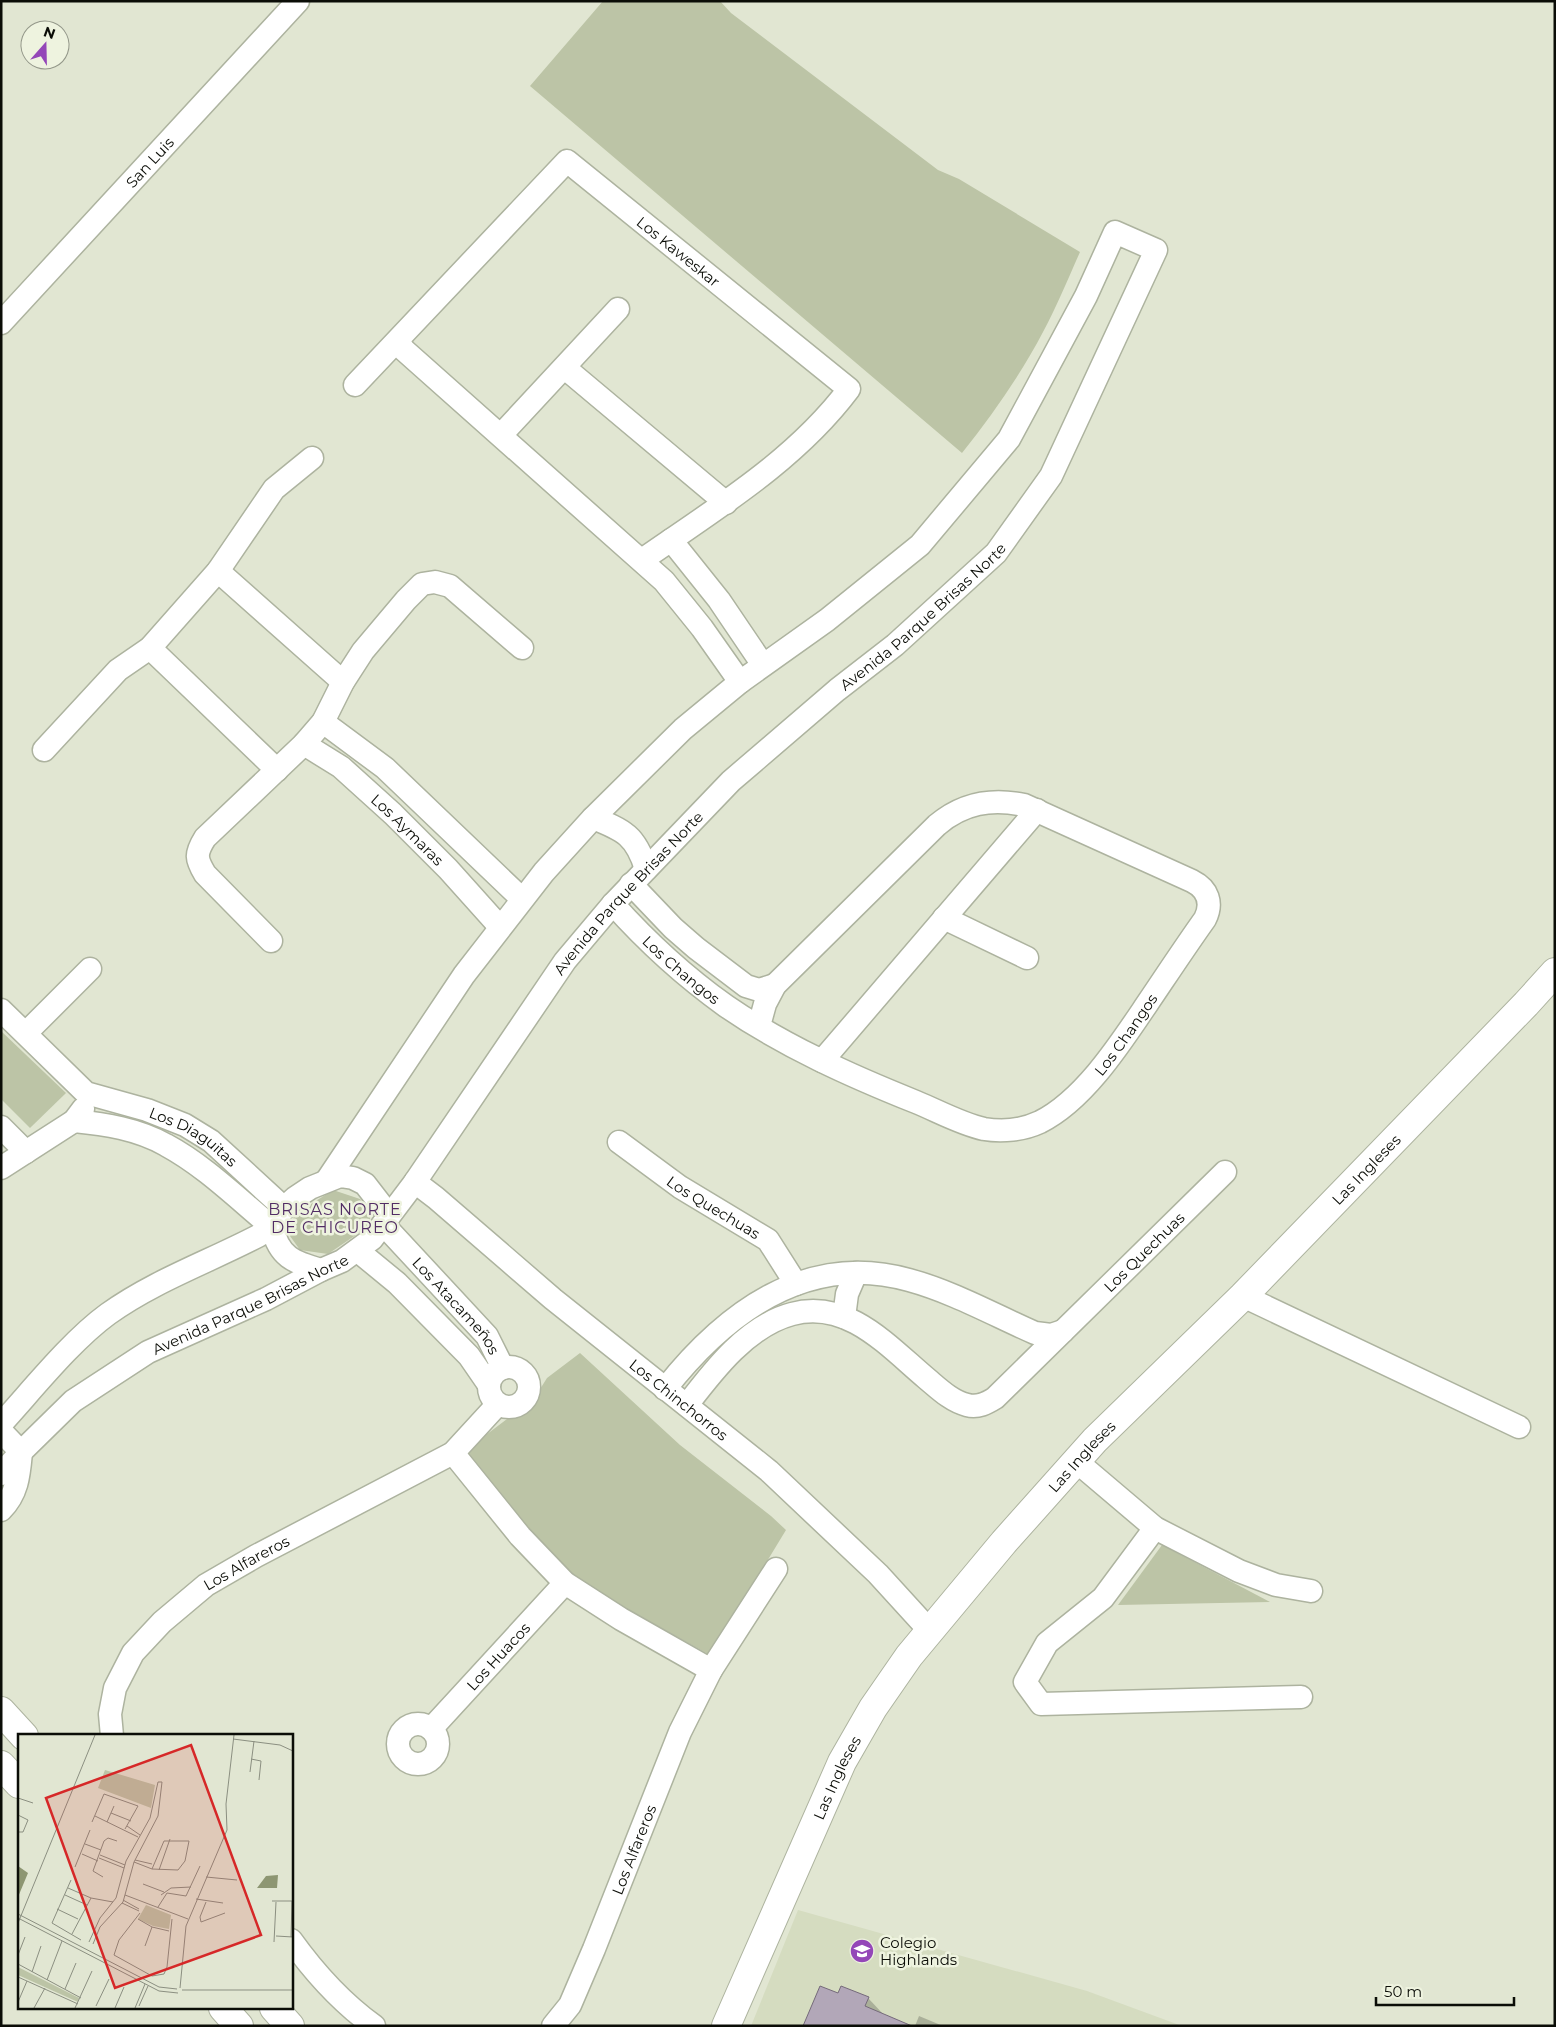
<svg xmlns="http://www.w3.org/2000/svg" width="1556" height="2027" font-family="Montserrat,sans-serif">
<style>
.built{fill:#d5dcc0}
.green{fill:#bcc4a6}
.shadow{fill:#0003}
.building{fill:#b2a7b8;stroke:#756a7a}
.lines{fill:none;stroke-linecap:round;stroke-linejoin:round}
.street-casing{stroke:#adb39f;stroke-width:25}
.secondary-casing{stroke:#adb39f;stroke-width:30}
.street{stroke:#fff;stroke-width:22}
.secondary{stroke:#fff;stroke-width:28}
.labels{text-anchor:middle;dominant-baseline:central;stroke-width:5;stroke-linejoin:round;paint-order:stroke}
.street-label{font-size:15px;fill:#0b0d07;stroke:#eef3df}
.poi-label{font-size:15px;fill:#0b0d07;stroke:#eef3df;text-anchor:start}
.neighbourhood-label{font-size:16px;letter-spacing:1px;fill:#522d65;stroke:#eef3df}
.inset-road{fill:none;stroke:#8b8f81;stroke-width:1}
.view{fill:#d62828;fill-opacity:0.15;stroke:#d62828;stroke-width:2.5}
.inset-edge{fill:none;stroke:#0b0d07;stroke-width:2.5}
</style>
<rect width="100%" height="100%" fill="#e1e6d2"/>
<!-- built -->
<path class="built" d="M 798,1910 L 1087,1991 L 1182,2026 L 751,2026 Z"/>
<!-- green -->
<g class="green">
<path d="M 603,1 L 720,1 L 731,13 L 938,170 L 959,179 L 1080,252 C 1068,279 1057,306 1043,332 C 1020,376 992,415 962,453 L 530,86 Z"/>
<path d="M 1,1031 L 66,1093 L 30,1128 L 1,1099 Z"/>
<path d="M 333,1190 L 360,1199 L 371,1211 L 369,1226 L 328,1254 L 300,1250 L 290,1236 L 294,1215 Z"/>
<path d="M 580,1353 L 680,1445 L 771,1516 L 786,1530 L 710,1655 L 607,1598 L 568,1574 L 462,1453 L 519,1410 L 537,1394 L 547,1378 Z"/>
<path d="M 1162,1545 L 1270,1602 L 1118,1605 Z"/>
</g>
<!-- shadow -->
<g class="shadow">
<path d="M 839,1995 L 868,1998 L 885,2016 Z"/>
<path d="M 919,2016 L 943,2026 L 915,2026 Z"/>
</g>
<!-- building -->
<path class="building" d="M 820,1986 L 838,1993 L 841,1986 L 869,1997 L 865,2006 L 912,2026 L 803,2026 Z"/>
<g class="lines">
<!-- street casing -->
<g class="street-casing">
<g id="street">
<path id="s1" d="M 1,323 L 298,1"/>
<path d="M 400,339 L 400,344 L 404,350 L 664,581 L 702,628 L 740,682"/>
<path d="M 565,368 L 726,503"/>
<path id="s2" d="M 355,385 L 567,161 L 849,389 C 795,461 715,509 642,560"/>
<path d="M 501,435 L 618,309"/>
<path d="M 671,540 L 719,600 L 763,665"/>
<path d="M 218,571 L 343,682"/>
<path d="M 150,648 L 277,770"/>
<path d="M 323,722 L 385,768 L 522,899"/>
<path id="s3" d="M 304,744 L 341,767 L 393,814 L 448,869 L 500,927"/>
<path d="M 44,750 L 118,670 L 150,648 L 218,571 L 274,489 L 312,458"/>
<path d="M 593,818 C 624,830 636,836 646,869"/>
<path d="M 631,884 L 673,928 L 696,948 L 746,986 L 759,990 L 775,985"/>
<path id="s4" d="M 613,904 C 647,942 684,976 726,1006 C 784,1046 851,1076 916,1102 C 938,1111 961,1124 984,1129 C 1002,1132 1023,1130 1040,1122 C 1084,1100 1120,1044 1147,1004 C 1166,976 1185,947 1205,919 C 1213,903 1208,889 1192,881 L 1024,805 C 991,798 963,803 937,825 L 775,985 L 765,1004 L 759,1026"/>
<path d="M 944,918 L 1027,958"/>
<path d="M 271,941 L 205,874 C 196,859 195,854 205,838 L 304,744 L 323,722 L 343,682 L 363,651 L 406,600 L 422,584 L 435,582 L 450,586 L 522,648"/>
<path id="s5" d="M 1,1010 L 86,1093 L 147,1110 L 185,1125 L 211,1141 L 284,1208"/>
<path d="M 26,1033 L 90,969"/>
<path d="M 822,1061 L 1037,810"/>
<path d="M 74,1121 C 105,1124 138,1129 166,1145 C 205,1166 238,1199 272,1227"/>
<path d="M 1,1127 L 26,1152"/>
<path id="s6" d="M 619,1142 L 680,1187 L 768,1240 L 796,1284"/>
<path d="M 1,1168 L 74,1121 L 83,1109"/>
<path id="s7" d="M 415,1182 L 436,1198 L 553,1299 L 769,1471 L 878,1574 L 930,1631"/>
<path id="s8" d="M 383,1224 L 487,1336 L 503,1368"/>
<path d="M 272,1227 C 279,1257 293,1262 321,1270"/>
<path d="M 358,1251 L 397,1283 L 469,1356 L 489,1385"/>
<path d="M 1243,1296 L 1519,1427"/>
<path d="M 844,1317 L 847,1294 L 856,1273"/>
<circle cx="509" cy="1387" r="20"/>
<path d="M 665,1389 C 725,1313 807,1251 909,1280 C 953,1292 994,1315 1035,1333 L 1051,1335 L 1063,1331"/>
<path id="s9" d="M 687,1405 C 713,1371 747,1326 792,1314 C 847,1299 887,1345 926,1378 C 938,1388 951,1401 967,1405 C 978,1408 987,1403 995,1398 L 1225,1172"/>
<path d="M 1,1424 C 33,1389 71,1341 108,1314 C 154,1281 208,1262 258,1236 L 272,1227 L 284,1208 L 295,1198 L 310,1188 L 340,1176 L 353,1178 L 365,1184 L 389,1215"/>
<path d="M 1,1431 L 21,1452 C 19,1474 18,1493 1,1510"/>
<path d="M 453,1453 L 520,1536 L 565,1583 L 621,1619 L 711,1670"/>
<path d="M 1076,1461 L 1155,1528 L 1239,1571 L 1276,1585 L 1311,1591"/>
<path id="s10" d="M 1,1474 L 21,1452 L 73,1401 L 148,1352 L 266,1299 L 321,1270 L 342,1261 L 372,1239 L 415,1182 L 565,961 L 613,904 L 731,781 L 837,690 L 895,645 L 996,553 L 1051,476 L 1156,250 L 1115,232 L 1086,296 L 1009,439 L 920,545 L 827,620 L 740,682 L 683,729 L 593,818 L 544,872 L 464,975 L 327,1180"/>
<path d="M 1155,1528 L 1103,1598 L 1047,1643 L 1025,1682 L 1041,1704 L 1301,1697"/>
<circle cx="418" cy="1744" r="20"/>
<path id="s11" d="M 431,1729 L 565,1583"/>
<path id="s12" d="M 112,1736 L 110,1714 L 115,1688 L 133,1653 L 162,1622 L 206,1585 L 256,1556 L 453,1453 L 498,1404"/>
<path d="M 291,1940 C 314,1972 342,2003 374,2026"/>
<path id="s13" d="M 553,2026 L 570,2005 L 594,1949 L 680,1732 L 711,1670 L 776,1569"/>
</g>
</g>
<!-- secondary casing -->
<g class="secondary-casing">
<g id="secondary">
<path d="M 1,1711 L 24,1736"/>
<path d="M 1,1765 L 19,1784"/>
<path d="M 223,2008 L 239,2026"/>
<path d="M 274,2008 L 290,2026"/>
<path id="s14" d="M 726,2026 L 842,1762 L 873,1708 L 909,1656 L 1004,1542 L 1095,1440 L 1243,1296 L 1526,1004 L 1555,972"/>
</g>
</g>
<!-- street -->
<use href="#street" class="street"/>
<!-- secondary -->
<use href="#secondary" class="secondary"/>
</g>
<!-- icons -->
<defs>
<g id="school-disc" transform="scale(1.25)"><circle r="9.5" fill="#9447b8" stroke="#eef3df"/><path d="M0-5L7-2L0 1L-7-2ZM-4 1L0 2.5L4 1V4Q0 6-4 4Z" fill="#fff"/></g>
</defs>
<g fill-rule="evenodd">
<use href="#school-disc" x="862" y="1951"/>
</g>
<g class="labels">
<!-- street labels -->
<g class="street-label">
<text stroke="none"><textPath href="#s1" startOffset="219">San Luis</textPath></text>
<text stroke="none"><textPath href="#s2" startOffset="452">Los Kaweskar</textPath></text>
<text stroke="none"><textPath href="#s10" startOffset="1280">Avenida Parque Brisas Norte</textPath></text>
<text stroke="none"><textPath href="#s3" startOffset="135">Los Aymaras</textPath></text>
<text stroke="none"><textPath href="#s10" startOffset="875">Avenida Parque Brisas Norte</textPath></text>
<text stroke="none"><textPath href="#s4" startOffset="95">Los Changos</textPath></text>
<text stroke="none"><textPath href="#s4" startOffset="620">Los Changos</textPath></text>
<text stroke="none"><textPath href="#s5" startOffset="236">Los Diaguitas</textPath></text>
<text stroke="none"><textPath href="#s14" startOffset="1082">Las Ingleses</textPath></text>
<text stroke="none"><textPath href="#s6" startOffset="115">Los Quechuas</textPath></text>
<text stroke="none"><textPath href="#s9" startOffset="585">Los Quechuas</textPath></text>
<text stroke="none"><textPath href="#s10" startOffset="305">Avenida Parque Brisas Norte</textPath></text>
<text stroke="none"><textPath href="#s8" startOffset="110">Los Atacameños</textPath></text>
<text stroke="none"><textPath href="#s7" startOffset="342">Los Chinchorros</textPath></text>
<text stroke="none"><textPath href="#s14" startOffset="678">Las Ingleses</textPath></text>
<text stroke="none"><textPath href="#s12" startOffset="234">Los Alfareros</textPath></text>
<text stroke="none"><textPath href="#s11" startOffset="99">Los Huacos</textPath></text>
<text stroke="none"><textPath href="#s14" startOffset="272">Las Ingleses</textPath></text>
<text stroke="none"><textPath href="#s13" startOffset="195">Los Alfareros</textPath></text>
</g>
<!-- poi labels -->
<g class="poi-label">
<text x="880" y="1942">Colegio<tspan x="880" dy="17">Highlands</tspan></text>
</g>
<!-- neighbourhood labels -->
<g class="neighbourhood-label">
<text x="335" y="1209">BRISAS NORTE<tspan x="335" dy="18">DE CHICUREO</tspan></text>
</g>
</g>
<!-- overview -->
<g transform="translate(18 1734)">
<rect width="275" height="275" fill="#e1e6d2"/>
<path d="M 87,36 L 137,51 L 133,74 L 80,54 ZM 128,171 L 153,181 L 151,195 L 135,192 L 120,185 ZM 0,233 L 61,264 L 60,268 L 0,241 Z" fill="#bcc4a6"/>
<path d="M 0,132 L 10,139 L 0,163 ZM 260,141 L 259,154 L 239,154 L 248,142 Z" fill="#8d9672"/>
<path class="inset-road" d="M 215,5 L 262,11 L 275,17M 233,25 L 243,27 L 241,46M 232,38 L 236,7M 0,64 L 15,69M 93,79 L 113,87M 0,81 L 10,86 L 5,98 L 0,98M 77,82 L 120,103M 74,88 L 86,60 L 120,72 L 107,95M 89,88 L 96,72M 109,92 L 122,101M 67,110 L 83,116M 64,120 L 80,127M 82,121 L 107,131M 81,124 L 106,134M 117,126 L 134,130M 116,128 L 134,135 L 160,136 L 167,127 L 171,107 L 146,107 L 134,135M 57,133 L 72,96M 141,136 L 152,105M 85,143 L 75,137 L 86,107 L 90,104 L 99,107M 188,143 L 219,146M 53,146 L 34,189 L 63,206M 125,150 L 146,158M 50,154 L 73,164 L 95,168M 47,161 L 69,171M 107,161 L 170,185M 143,161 L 153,154 L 173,153M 178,165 L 205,169M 105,166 L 121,175M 254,167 L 275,167M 188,168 L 182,183 L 183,188 L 207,179M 104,169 L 121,177M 140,173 L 149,159 L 168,162 L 182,132M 39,175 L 60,185M 122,179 L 101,206 L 96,221 L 134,242 L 146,240 L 149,233 L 154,185M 0,180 L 141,253 L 159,255M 0,184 L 141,257 L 160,259M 120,185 L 134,193 L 151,197M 0,189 L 77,1M 54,200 L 73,164M 258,202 L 275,203M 273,203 L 274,167M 71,208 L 82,184 L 98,164 L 108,127 L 132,84 L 140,48 L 144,48 L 140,82 L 116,128 L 105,168 L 82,193 L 75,210M 256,208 L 258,168M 127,212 L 134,193M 0,221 L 7,203M 0,230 L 63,264M 14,238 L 23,212M 0,243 L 60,270M 29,246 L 44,207M 162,254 L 168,192 L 209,96 L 208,70 L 216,1M 47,255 L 58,229M 164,256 L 275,256M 0,268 L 9,247M 78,272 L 91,245M 121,272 L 130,252M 16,274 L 27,254M 57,274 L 74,237M 97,274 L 106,253M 117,274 L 127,250"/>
<path class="view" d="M 173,11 L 243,201 L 97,254 L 28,64 Z"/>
<rect width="275" height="275" class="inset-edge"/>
</g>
<!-- border -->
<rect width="1556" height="2027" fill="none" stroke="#0b0d07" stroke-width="5"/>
<!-- north arrow -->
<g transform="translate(45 45) rotate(20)"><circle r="24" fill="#eef3df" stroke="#939789"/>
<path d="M0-4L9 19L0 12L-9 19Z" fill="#9447b8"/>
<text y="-8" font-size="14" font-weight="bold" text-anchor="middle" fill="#0b0d07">N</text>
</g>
<!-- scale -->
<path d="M1376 1997v8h138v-8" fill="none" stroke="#0b0d07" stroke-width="2.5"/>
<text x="1384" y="1997" font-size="15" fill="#0b0d07" stroke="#eef3df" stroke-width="4" paint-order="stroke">50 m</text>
</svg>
